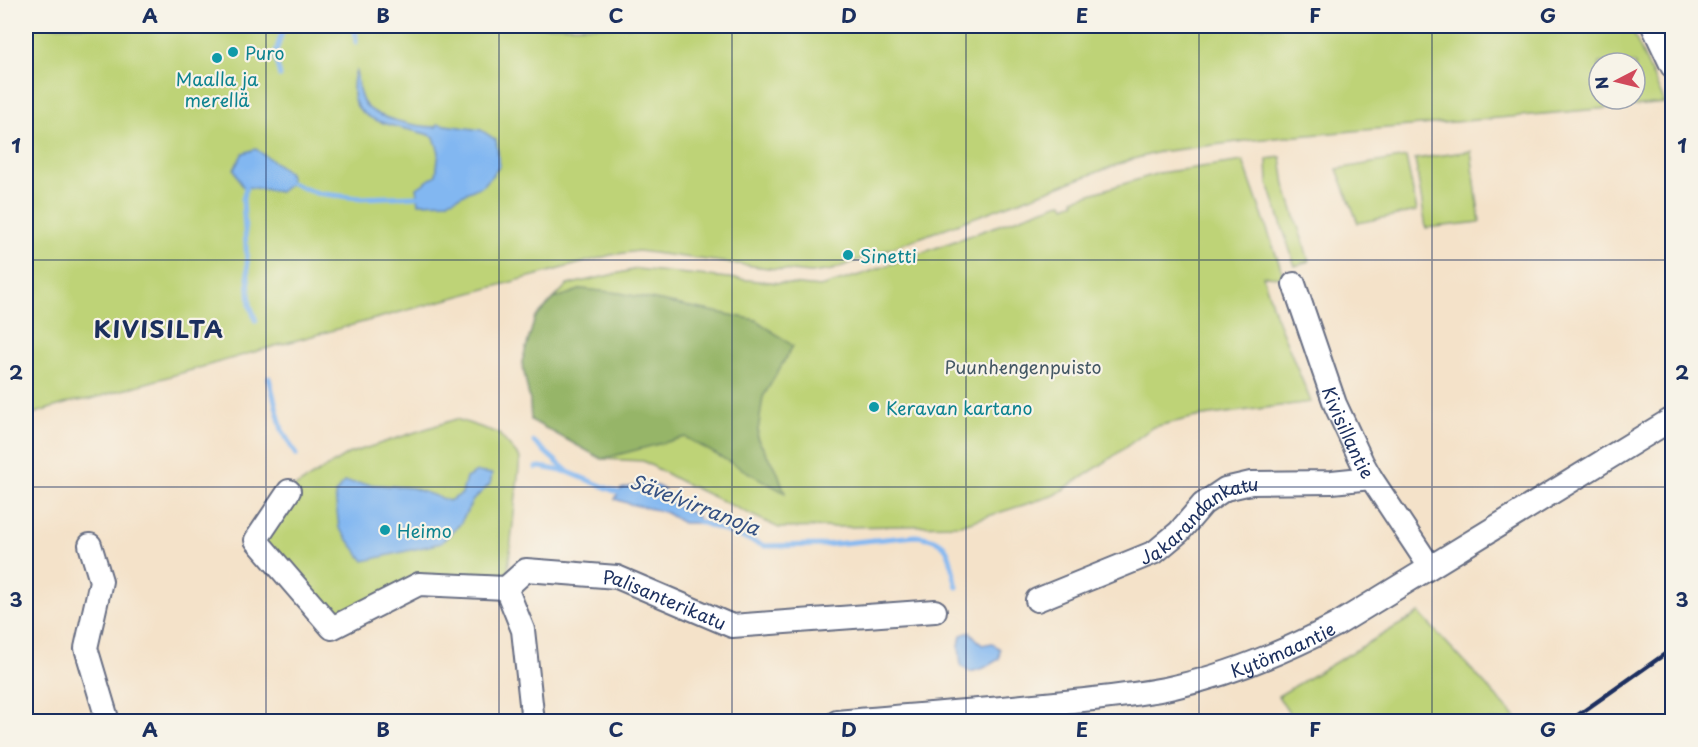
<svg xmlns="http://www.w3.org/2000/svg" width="1698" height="747" font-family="'Playpen Sans',sans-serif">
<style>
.green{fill:#bed377;stroke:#6c816a;stroke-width:1.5;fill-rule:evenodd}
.forest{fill:#96b568;stroke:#587263;stroke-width:1.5}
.water{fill:#82b7f1;stroke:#4e73a8;stroke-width:1.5}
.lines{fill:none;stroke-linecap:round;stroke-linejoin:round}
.stream{stroke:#82b7f1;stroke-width:5}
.minor-casing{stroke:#676e83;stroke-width:26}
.minor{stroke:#fff;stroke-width:22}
.rail{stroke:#1b2f5e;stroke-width:4.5}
.grid{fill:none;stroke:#1b2f5e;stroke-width:1.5;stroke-opacity:0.55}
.culture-dot{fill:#0f9aa8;stroke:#f7f3e8;stroke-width:2}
.labels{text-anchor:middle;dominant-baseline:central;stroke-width:4.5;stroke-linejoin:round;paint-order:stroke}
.culture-label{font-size:18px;fill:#0d838f;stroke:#f7f3e8;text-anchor:start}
.park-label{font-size:18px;fill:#445864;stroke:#f7f3e8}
.street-label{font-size:18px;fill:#1b2f5e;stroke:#f7f3e8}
.water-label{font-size:20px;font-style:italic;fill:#355183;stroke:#f7f3e8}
.district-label{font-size:24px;font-weight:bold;letter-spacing:1.5px;fill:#1b2f5e;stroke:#f7f3e8}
.neatline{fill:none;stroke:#1b2f5e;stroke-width:2}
.grid-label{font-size:20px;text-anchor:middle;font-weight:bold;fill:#1b2f5e}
</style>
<rect width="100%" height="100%" fill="#f7f3e8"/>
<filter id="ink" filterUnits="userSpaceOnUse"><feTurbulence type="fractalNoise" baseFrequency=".0167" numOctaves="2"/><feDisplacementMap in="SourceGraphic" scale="12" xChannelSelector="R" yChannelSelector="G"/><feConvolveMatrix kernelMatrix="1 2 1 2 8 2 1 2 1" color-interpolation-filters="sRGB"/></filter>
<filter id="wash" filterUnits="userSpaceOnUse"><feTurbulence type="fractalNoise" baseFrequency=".008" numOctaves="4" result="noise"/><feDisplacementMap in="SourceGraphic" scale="24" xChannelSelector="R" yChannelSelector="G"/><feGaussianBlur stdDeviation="1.35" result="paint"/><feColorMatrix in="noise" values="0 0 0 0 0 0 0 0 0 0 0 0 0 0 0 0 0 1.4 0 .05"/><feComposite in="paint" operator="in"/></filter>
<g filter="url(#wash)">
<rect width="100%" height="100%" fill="#f4e2c9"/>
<!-- green -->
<g class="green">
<path d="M 26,26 L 292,26 L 350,28 L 362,26 L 1630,26 L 1665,103 L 1253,140 L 1159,152 L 1130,160 L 832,270 L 811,273 L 791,271 L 638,251 L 611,255 L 275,346 L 91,399 L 71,402 L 26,416 ZM 1599,63 L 1635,63 L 1635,99 L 1599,99 Z"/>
<path d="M 1471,151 L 1480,222 L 1426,228 L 1415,159 Z"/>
<path d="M 1281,157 L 1285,185 L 1309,261 L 1295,266 L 1268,183 L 1267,159 Z"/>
<path d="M 1406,157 L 1417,211 L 1358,223 L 1337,169 Z"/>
<path d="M 1243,161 L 1284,277 L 1263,276 L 1275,314 L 1311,402 L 1196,417 L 1153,427 L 1107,461 L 1055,495 L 960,525 L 779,528 L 680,481 L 643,461 L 602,459 L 531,420 L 530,401 L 522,362 L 535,318 L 567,285 L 637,269 L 820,287 L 866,273 L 1063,202 L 1065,206 L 1075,202 L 1074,199 L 1159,173 Z"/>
<path d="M 456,419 L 498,433 L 520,458 L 506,588 L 419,584 L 332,628 L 256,540 L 293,488 L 348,454 Z"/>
<path d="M 1419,613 L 1519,721 L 1294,721 L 1278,696 Z"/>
</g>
<!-- forest -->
<path class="forest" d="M 582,289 L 620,293 L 756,320 L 793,346 L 763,397 L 757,438 L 778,473 L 785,493 L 685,437 L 602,459 L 531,420 L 530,401 L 522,362 L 535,318 L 554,299 Z"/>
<!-- water -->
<g class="water">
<path d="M 356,71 C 358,82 358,94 364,103 C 374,119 419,127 436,127 L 438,124 L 481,130 L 496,140 L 500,166 L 484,185 L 447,202 L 419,203 L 417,188 L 436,175 L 439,152 L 434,137 C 410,126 350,127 353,89 C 353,82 353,77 356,71 Z"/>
<path d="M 256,149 L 289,173 L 291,183 L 280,192 L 242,186 L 234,169 L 243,153 Z"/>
<path d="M 477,472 L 492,474 L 490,484 L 473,500 L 460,524 L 441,543 L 364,561 L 339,528 L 335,494 L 344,482 L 413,488 L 449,501 L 462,494 L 466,478 Z"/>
<path d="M 647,483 C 666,488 664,490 674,505 L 695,514 L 701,523 L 683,523 L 665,512 L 630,504 L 615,499 L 621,489 Z"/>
<path d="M 970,632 L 982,645 L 992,643 L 1000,649 L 999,659 L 984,668 L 970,672 L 961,666 L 959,646 L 961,635 Z"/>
</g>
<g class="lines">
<!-- stream -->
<g class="stream">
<path d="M 355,26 L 356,42"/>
<path d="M 280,76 L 275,55 L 284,26"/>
<path d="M 291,183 L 316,193 L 358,198 L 418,196"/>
<path d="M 246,187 L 243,200 L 250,305 L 256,321"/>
<path d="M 269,378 L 282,430 L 296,455"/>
<path d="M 534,442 L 567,471"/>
<path d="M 536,468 L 540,467 L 568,472 L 624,495"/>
<path d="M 695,520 L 765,546 L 823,545 L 916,536 C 954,540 948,556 957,587"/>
</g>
</g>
</g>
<g filter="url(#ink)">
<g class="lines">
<!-- minor casing -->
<g class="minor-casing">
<g id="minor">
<path d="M 1653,26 L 1672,66"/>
<path id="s1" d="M 1294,284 L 1335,404 L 1362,462 L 1371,478 L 1430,567"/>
<path d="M 289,491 L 256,540 L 332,628 L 419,584 L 506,588 L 523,630 L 533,722"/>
<path d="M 90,545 L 101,581 L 86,648 L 108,722"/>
<path id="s2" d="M 506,588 L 526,570 L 617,577 L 732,626 L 935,611"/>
<path id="s3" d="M 1037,600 L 1155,552 L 1179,532 L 1203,504 L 1225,489 L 1251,483 L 1332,482 L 1371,478"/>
<path id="s4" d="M 837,722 C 913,715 989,710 1065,702 C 1102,698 1139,695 1174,687 C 1232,674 1284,652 1336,625 L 1672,419"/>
</g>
</g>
<!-- minor -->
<use href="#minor" class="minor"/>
<!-- rail -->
<path class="rail" d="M 1568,722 L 1672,649"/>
</g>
</g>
<!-- grid -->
<path class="grid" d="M 266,26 L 266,722M 499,26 L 499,722M 732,26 L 732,722M 966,26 L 966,722M 1199,26 L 1199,722M 1432,26 L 1432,722M 26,260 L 1672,260M 26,487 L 1672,487"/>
<!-- markers -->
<g class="culture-dot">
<circle cx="233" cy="52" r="6"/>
<circle cx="217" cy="58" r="6"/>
<circle cx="848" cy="255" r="6"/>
<circle cx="874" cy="407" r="6"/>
<circle cx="385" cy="530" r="6"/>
</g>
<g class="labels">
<!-- culture labels -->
<g class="culture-label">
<text x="245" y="52">Puro</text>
<text x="217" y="78" text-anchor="middle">Maalla ja<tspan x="217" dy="21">merellä</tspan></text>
<text x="860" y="255">Sinetti</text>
<text x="886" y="407">Keravan kartano</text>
<text x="397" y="530">Heimo</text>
</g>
<!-- park labels -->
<g class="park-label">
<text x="1023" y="366">Puunhengenpuisto</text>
</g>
<!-- street labels -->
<g class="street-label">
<text stroke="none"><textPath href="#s1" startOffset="158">Kivisillantie</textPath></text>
<text stroke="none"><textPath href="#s3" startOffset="184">Jakarandankatu</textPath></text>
<text stroke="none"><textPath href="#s2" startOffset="170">Palisanterikatu</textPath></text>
<text stroke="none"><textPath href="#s4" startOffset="454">Kytömaantie</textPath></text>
</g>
<!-- water labels -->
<g class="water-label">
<text transform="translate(695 504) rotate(21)">Sävelvirranoja</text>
</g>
<!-- district labels -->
<g class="district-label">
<text x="159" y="328">KIVISILTA</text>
</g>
</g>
<!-- margin -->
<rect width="1698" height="747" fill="none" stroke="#f7f3e8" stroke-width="66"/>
<!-- north arrow -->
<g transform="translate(1617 81) rotate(263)"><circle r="28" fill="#f7f3e8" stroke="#9fa5b1" stroke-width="1.5"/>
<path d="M0-4.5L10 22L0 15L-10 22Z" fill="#d1495b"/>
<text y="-9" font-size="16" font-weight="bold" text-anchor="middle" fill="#1b2f5e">N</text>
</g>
<rect x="33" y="33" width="1632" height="681" class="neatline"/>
<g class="grid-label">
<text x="150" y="23">A</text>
<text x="383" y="23">B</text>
<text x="616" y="23">C</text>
<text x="849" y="23">D</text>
<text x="1082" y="23">E</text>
<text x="1315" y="23">F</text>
<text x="1548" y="23">G</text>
<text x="16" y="153">1</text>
<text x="1682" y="153">1</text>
<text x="16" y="380">2</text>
<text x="1682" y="380">2</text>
<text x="16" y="607">3</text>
<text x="1682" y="607">3</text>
<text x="150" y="737">A</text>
<text x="383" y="737">B</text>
<text x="616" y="737">C</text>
<text x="849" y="737">D</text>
<text x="1082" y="737">E</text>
<text x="1315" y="737">F</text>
<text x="1548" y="737">G</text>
</g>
</svg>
